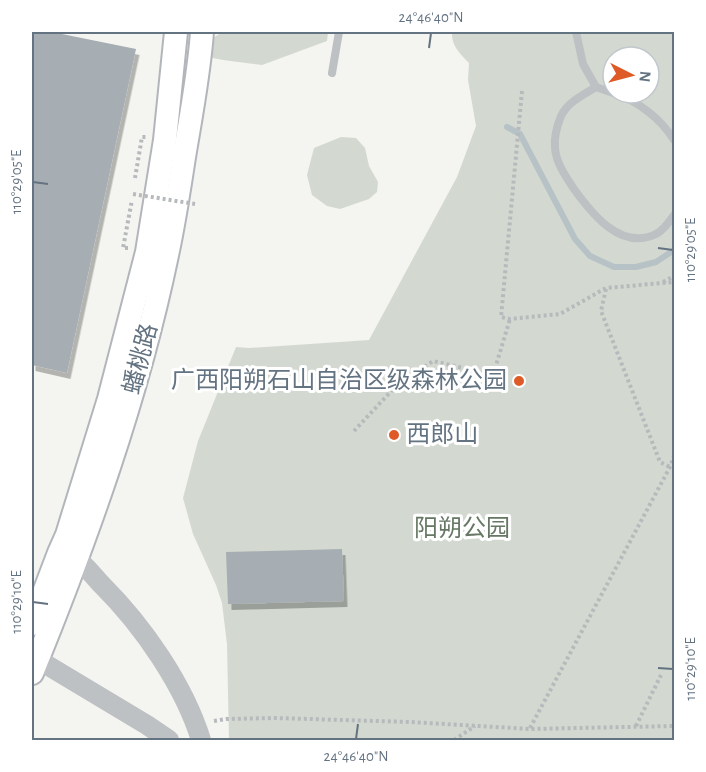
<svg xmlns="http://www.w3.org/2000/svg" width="706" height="772" font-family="'Alegreya Sans','Noto Sans SC',sans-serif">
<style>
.green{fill:#d3d9d0;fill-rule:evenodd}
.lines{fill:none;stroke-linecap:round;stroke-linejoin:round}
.stream{stroke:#b7c2c7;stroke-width:6}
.building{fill:#a7aeb3;filter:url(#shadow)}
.secondary-casing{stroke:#b2b6bb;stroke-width:26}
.path{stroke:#b7babc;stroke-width:4;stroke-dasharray:3 3;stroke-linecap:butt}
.service{stroke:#bdc1c4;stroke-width:8}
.tertiary{stroke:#bdc1c4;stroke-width:20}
.secondary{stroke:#fff;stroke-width:22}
.path-bridge{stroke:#b7babc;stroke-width:4;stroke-dasharray:3 3;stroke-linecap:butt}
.ticks{fill:none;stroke:#647381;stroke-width:2}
.poi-dot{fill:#de5b27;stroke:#fff;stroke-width:2}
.labels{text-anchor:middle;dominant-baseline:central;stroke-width:6;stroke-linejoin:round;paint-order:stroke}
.street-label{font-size:24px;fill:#647381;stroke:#fff}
.poi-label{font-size:24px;fill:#647381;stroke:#fff;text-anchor:end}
.park-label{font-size:24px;fill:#667863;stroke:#fff}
.neatline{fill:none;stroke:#647381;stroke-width:2}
.ticks-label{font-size:15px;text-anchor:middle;fill:#647381}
</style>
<defs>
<filter id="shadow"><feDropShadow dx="3.5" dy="6" stdDeviation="0" flood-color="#0004"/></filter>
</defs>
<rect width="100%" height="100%" fill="#f4f4f0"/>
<!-- green -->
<g class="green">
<path d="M 222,32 L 328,32 L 327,41 L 262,65 L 223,60 L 208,57 L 212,39 Z"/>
<path d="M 452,32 L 674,32 L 674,740 L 229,740 L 227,644 L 222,603 L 216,585 L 193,534 L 183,498 L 198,441 L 236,347 L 249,348 L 369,340 L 457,177 L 476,126 L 468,80 L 469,63 C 460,54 451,45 452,32 ZM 613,57 L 649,57 L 649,93 L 613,93 Z"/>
<path d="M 341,137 L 356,138 L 365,148 L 369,166 L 378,182 L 377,192 L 369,199 L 340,209 L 327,206 L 312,195 L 307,175 L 314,148 Z"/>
</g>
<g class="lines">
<!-- stream -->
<path class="stream" d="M 507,127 L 520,134 L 575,239 L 590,256 L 614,267 L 636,267 L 656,262 L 674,250"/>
</g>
<!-- building -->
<g class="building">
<path d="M 32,32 L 52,32 L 136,49 L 67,373 L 32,365 Z"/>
<path d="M 342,549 L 344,601 L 228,604 L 226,552 Z"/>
</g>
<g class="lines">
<!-- secondary casing -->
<g class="secondary-casing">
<g id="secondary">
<path d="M 32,624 L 59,553 L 67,535 L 109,399 L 147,252 L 165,140 L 176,32"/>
<path d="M 32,673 C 87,538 137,399 167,255 C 174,223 179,190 184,157 C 191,115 199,74 202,32"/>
</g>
</g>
<!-- path -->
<g class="path">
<path d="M 522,91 L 501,317 L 510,319 L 560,314 L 606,288 L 674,282"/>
<path d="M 135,178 L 142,137 L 146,137"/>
<path d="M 128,248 L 123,248 L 132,200"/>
<path d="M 663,282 L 674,276"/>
<path d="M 606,289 L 601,311 L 660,462 L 670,467"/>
<path d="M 354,431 L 396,386 L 433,361 L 493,375 L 510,319"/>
<path d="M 214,721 L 226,719 L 275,718 L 410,722 L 530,729 L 674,726"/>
<path d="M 636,726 L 661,675"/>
<path d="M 530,728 L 670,467 L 674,456"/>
<path d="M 454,740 L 475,726"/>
</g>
<!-- service -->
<g class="service">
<path d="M 576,32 L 583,64 L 596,87 L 613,93"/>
<path d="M 332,73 L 339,32"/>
<path d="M 596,87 C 583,95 568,102 561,116 C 557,126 554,138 555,148 C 556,163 566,177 574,189 C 592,214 621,251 656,234 C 663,231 669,222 674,215"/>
<path d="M 614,93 C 638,101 661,119 674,140"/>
</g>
<!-- tertiary -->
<g class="tertiary">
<path d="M 63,554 C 67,556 72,557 76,559 C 85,564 95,578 102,585 C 143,626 184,685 201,740"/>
<path d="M 32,656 L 147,725 L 169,740"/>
</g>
<!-- secondary -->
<use href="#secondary" class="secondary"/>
<!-- path-bridge -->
<path class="path-bridge" d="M 133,194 L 195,204"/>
</g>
<!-- ticks -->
<path class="ticks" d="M 429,48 L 431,33M 33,182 L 48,184M 658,248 L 673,250M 33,602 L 48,604M 658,668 L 673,669M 356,739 L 358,724"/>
<!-- markers -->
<g class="poi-dot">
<circle cx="519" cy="381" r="6"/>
<circle cx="394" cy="435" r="6"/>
</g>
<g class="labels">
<!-- street labels -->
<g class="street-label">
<text transform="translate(141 359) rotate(-75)">蟠桃路</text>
</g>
<!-- poi labels -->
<g class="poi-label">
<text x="507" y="381">广西阳朔石山自治区级森林公园</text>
<text x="406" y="435" text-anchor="start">西郎山</text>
</g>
<!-- park labels -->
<g class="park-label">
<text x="462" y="529">阳朔公园</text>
</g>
</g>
<!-- border -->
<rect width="706" height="772" fill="none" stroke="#ffffff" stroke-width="66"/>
<!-- north arrow -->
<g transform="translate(631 75) rotate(96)"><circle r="28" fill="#ffffff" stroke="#c1c7cd" stroke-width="1.5"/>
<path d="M0-4.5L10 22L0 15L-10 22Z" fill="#de5b27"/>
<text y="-9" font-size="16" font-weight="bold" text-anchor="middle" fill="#647381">N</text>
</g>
<rect x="33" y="33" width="640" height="706" class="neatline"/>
<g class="ticks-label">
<text x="431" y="22">24°46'40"N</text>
<text transform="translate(16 182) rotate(-90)" y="5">110°29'05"E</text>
<text transform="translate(690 250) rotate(-90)" y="5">110°29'05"E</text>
<text transform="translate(16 602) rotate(-90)" y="5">110°29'10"E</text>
<text transform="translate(690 669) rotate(-90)" y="5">110°29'10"E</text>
<text x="356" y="761">24°46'40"N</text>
</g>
</svg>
